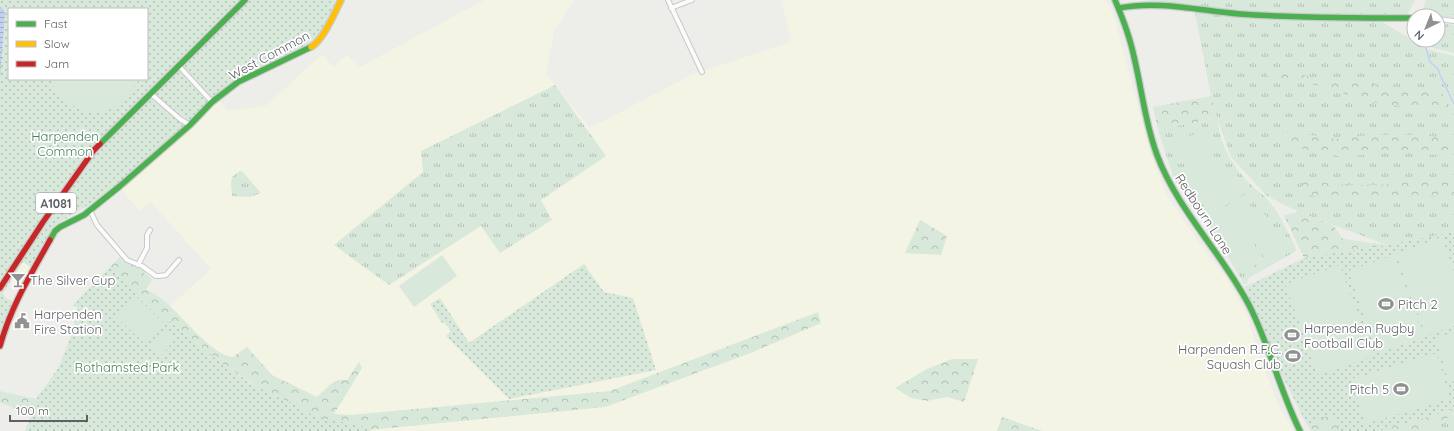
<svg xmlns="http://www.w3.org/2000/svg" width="1454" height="431" font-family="Quicksand,sans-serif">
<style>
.commercial{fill:#f4f4e5}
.grass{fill:url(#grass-tufts)}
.forest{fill:url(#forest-crowns)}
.park{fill:url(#park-dots);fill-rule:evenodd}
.pitch{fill:#d8e8db}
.water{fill:url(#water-rules)}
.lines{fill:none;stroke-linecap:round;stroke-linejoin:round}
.stream{stroke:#c3d0f1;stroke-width:1.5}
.street-casing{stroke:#c9c9c9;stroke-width:6}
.fast-casing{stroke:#cacbcb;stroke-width:8}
.slow-casing{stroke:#cacbcb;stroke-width:8}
.jam-casing{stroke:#cacbcb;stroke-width:8}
.street{stroke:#fcfcfc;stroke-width:4}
.fast{stroke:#4caf50;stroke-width:5.5}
.slow{stroke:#ffc107;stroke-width:5.5}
.jam{stroke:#c62828;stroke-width:5.5}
.labels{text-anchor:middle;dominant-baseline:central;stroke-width:3.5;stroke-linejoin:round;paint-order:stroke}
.shield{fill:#fff;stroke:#8f9094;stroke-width:1}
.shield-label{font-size:12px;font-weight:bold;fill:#5f6066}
.street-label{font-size:13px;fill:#5f6066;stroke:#fff}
.park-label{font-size:13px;fill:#408356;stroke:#fff}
.poi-label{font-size:13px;fill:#5f6066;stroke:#fff;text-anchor:start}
</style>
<defs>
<pattern id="grass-tufts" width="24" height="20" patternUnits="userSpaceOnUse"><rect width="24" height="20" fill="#d8e8db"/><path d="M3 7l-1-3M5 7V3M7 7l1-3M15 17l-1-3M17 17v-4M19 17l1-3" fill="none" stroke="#b2bfb5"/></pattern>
<pattern id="forest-crowns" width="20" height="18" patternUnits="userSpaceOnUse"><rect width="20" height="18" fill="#d8e8db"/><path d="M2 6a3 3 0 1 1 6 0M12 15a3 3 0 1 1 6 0" fill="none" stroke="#b2bfb5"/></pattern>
<pattern id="park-dots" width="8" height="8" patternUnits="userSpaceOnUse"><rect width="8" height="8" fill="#d8e8db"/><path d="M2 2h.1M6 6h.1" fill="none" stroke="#b2bfb5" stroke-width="1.8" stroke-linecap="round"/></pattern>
<pattern id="water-rules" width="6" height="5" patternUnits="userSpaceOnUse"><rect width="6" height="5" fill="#c3d0f1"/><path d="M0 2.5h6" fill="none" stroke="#a2acc7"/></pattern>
</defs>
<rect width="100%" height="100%" fill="#edede9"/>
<!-- commercial -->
<g class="commercial">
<path d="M 484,0 L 574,0 L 554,32 L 546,74 L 590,128 L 691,75 L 791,42 L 781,0 L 1105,0 L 1113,13 L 1150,152 L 1167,196 L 1204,250 L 1225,276 L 1247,315 L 1260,357 L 1279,407 L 1294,431 L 371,431 L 370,428 L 253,385 L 220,362 L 139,297 L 114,264 L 117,260 L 143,287 L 163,300 L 169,307 L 211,269 L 150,201 L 139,211 L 121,189 L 218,100 L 228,111 L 267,105 L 322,54 L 333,67 L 347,55 L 360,67 Z"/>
<path d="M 23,262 L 32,268 L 21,289 L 10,282 Z"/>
</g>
<!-- grass -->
<g class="grass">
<path d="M 1143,0 L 1415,0 L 1404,21 L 1379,20 L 1429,50 L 1454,56 L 1454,232 L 1387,245 L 1299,212 L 1267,196 L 1231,157 L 1218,121 C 1220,147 1234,168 1252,186 C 1256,190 1260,192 1264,196 C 1278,209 1286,229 1295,246 L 1296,251 L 1254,275 L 1248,279 L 1247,284 L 1244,284 L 1207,222 L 1174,179 L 1158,130 L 1217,118 L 1211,96 L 1194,7 L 1173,3 Z"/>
<path d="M 1426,0 L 1454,0 L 1454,18 L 1422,13 Z"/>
<path d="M 1438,23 L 1454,25 L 1454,53 L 1430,47 L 1425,40 L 1438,40 Z"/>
<path d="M 555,85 L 606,156 L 541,200 L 552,220 L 500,253 L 481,226 L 389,285 L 334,245 L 423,172 L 421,151 Z"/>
<path d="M 240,171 L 242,171 L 261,193 L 250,197 L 232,196 L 231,184 L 232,177 Z"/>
<path d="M 1454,415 L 1454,431 L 1418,431 Z"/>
</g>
<!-- forest -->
<g class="forest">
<path d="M 1269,70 L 1292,71 L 1310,77 L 1440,92 L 1447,98 L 1447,104 L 1443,110 L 1439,112 L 1372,102 L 1316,85 L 1268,77 L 1266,74 Z"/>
<path d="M 1211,96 L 1217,118 L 1158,130 L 1153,107 Z"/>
<path d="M 1283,131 L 1286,131 L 1335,139 L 1370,135 L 1418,135 L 1441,137 L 1448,142 L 1449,148 L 1446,152 L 1442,155 L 1387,152 L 1344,157 L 1328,156 L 1283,143 L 1279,138 Z"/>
<path d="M 1304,181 L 1346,185 L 1376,185 L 1417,182 L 1454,181 L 1454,197 C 1432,196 1409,197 1386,197 C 1366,198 1319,204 1302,191 L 1301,185 Z"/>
<path d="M 1299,212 L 1333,225 L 1343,239 L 1387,245 L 1304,258 L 1284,215 Z"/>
<path d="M 920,220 L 947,236 L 941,255 L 905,253 Z"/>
<path d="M 120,257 L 126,262 L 145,271 L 144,273 L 152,279 L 151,282 L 146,289 C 151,292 157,295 162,299 C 180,313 212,356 233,357 L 247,347 L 272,375 L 317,397 C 327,388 334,377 347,380 L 359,362 L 362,368 L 334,414 L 350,415 L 610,391 L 818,312 L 821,323 L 753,352 L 605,407 L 359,431 L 153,431 L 67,425 L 29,415 L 0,402 L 0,391 L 36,399 L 43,404 L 282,398 L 260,389 L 220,362 L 139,297 L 110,267 Z"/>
<path d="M 952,359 L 978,359 L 964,402 L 947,397 L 927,401 L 911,398 L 895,388 L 927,369 Z"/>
<path d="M 1454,409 L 1454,415 L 1418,431 L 1379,431 Z"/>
<path d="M 1300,411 L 1315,420 L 1332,413 L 1341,431 L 1311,431 Z"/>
<path d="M 1002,417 L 1042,431 L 997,431 Z"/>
</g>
<!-- park -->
<g class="park">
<path d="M 0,0 L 338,0 L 320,35 L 312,43 L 246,75 L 213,97 L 192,120 L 130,177 L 92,203 L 58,223 L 52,229 L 32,268 L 23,262 L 3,293 L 5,298 L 14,301 L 0,339 ZM 9,9 L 147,9 L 147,79 L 9,79 Z"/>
<path d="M 1454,232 L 1454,409 L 1379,431 L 1341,431 L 1332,414 L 1307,425 L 1276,363 L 1245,287 L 1304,258 L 1387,245 Z"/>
<path d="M 584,264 L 604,292 L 633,298 L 656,370 L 509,399 L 446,336 L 451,331 L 444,322 L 442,323 L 430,304 L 440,298 L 469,343 Z"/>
<path d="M 110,267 L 139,297 L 220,362 L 253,385 L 294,404 L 314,416 L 370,428 L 371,431 L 25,431 L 38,396 L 57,370 L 61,362 L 72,333 L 78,308 L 73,305 Z"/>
</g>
<!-- pitch -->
<g class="pitch">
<path d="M 50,79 L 140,79 C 132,90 116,110 101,113 C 80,116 57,97 50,79 Z"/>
<path d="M 1208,129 L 1216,150 L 1179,164 L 1171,143 Z"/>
<path d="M 1215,156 L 1227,175 L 1194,196 L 1182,177 Z"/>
<path d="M 1231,175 L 1243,195 L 1210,215 L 1197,196 Z"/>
<path d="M 1244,195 L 1256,215 L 1223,236 L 1211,216 Z"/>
<path d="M 1264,213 L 1285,247 L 1265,259 L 1244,226 Z"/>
<path d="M 1243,227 L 1264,260 L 1244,272 L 1223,239 Z"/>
<path d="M 1442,237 L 1454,271 L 1454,326 L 1426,336 L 1396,254 Z"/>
<path d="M 442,255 L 457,276 L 414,307 L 399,286 Z"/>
<path d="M 1394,255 L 1424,337 L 1378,353 L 1348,271 Z"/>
<path d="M 1340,265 L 1373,356 L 1318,375 L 1285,284 Z"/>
<path d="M 137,297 L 163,322 L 144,343 L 117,318 Z"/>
<path d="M 167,330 L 176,339 L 160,357 L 151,348 Z"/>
<path d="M 1454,332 L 1454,381 L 1449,383 L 1436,338 Z"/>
<path d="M 1437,353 L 1450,399 L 1365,424 L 1352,379 Z"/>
</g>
<!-- water -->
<path class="water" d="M 0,7 L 3,9 L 5,14 L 0,78 Z"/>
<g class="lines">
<!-- stream -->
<path class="stream" d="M 1426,48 L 1430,62 L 1438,69 L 1440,75 L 1454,104"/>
<!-- street casing -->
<g class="street-casing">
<g id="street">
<path d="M 668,0 L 702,72"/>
<path d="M 671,8 L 692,0"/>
<path d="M 1438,19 L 1454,21"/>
<path d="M 179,66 L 212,102"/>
<path d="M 150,93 L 180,119 L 190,125"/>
<path d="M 90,210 L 97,225 L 127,260 L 142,266 L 156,276 L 159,276 L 166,275 L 179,260"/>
<path d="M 138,265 L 147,248 L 147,235 L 150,230"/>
</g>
</g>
<!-- fast casing -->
<g class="fast-casing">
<g id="fast">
<path d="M 1115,0 C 1123,19 1130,37 1134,57 C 1142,90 1145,123 1157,155 C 1178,211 1223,254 1250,307 C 1270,347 1280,391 1300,431"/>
<path d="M 1119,8 C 1159,0 1201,11 1240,14 C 1298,18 1356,18 1414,18"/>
<path d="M 100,144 L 245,0"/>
<path d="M 50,240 L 55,231 L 60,227 L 84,215 L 120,186 L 190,125 L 212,102 L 238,82 L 311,47"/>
</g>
</g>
<!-- slow casing -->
<g class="slow-casing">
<path id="slow" d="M 311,47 C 323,41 335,12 341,0"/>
</g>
<!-- jam casing -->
<g class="jam-casing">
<g id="jam">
<path d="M 0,288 L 43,222 L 94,150 L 100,144"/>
<path d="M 0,346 C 11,306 30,276 50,240"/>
</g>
</g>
<!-- street -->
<use href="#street" class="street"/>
<!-- fast -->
<use href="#fast" class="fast"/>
<!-- slow -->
<use href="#slow" class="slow"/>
<!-- jam -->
<use href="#jam" class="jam"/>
</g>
<!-- icons -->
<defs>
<g id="bar-bare" transform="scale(1.2)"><path d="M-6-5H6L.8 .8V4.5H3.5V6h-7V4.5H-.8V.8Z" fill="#919194" stroke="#fff" stroke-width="2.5" paint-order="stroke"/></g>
<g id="stadium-bare" transform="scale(1.2)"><path d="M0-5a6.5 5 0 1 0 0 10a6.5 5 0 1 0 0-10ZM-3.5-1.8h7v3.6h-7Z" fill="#919194" stroke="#fff" stroke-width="2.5" paint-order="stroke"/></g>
<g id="civic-bare" transform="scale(1.2)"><path d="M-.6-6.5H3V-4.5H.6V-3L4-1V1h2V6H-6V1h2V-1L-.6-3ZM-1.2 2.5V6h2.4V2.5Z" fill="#919194" stroke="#fff" stroke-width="2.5" paint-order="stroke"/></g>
</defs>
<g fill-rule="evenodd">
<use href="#bar-bare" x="18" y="280"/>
<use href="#stadium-bare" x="1386" y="304"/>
<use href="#civic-bare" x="22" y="321"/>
<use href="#stadium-bare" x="1292" y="335"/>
<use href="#stadium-bare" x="1293" y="356"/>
<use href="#stadium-bare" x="1401" y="389"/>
</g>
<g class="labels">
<!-- shield labels -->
<rect class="shield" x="36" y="193" width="40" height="20" rx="3"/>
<g class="shield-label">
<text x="56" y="203">A1081</text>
</g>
<!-- street labels -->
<g class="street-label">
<text transform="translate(269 55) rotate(-28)">West Common</text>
<text transform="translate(1204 214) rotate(57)">Redbourn Lane</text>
</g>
<!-- park labels -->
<g class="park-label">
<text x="65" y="136">Harpenden<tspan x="65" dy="15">Common</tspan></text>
<text x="127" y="367">Rothamsted Park</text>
</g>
<!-- poi labels -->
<g class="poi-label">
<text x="30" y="280">The Silver Cup</text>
<text x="1398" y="304">Pitch 2</text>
<text x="34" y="314">Harpenden<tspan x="34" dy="15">Fire Station</tspan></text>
<text x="1304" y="328">Harpenden Rugby<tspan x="1304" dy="15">Football Club</tspan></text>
<text x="1281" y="349" text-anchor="end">Harpenden R.F.C.<tspan x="1281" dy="15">Squash Club</tspan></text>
<text x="1389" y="389" text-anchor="end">Pitch 5</text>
</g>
</g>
<!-- legend -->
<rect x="8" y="8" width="140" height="72" fill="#ffffff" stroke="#bfbfc2"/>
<rect x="16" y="21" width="20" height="6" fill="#4caf50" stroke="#bfbfc2"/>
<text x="44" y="28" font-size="12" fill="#5f6066">Fast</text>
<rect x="16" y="41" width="20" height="6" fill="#ffc107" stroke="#bfbfc2"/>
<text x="44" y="48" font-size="12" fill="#5f6066">Slow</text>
<rect x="16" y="61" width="20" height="6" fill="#c62828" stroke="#bfbfc2"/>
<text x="44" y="68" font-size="12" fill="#5f6066">Jam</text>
<!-- north arrow -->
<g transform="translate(1426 28) rotate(223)"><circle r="19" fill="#ffffff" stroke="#bfbfc2"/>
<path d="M0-3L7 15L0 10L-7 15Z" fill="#919194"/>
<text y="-6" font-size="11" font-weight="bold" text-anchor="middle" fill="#5f6066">N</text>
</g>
<!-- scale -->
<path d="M10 415v6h77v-6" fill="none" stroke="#5f6066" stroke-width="2"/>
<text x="16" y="415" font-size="12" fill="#5f6066" stroke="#ffffff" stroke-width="3" paint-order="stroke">100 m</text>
</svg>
